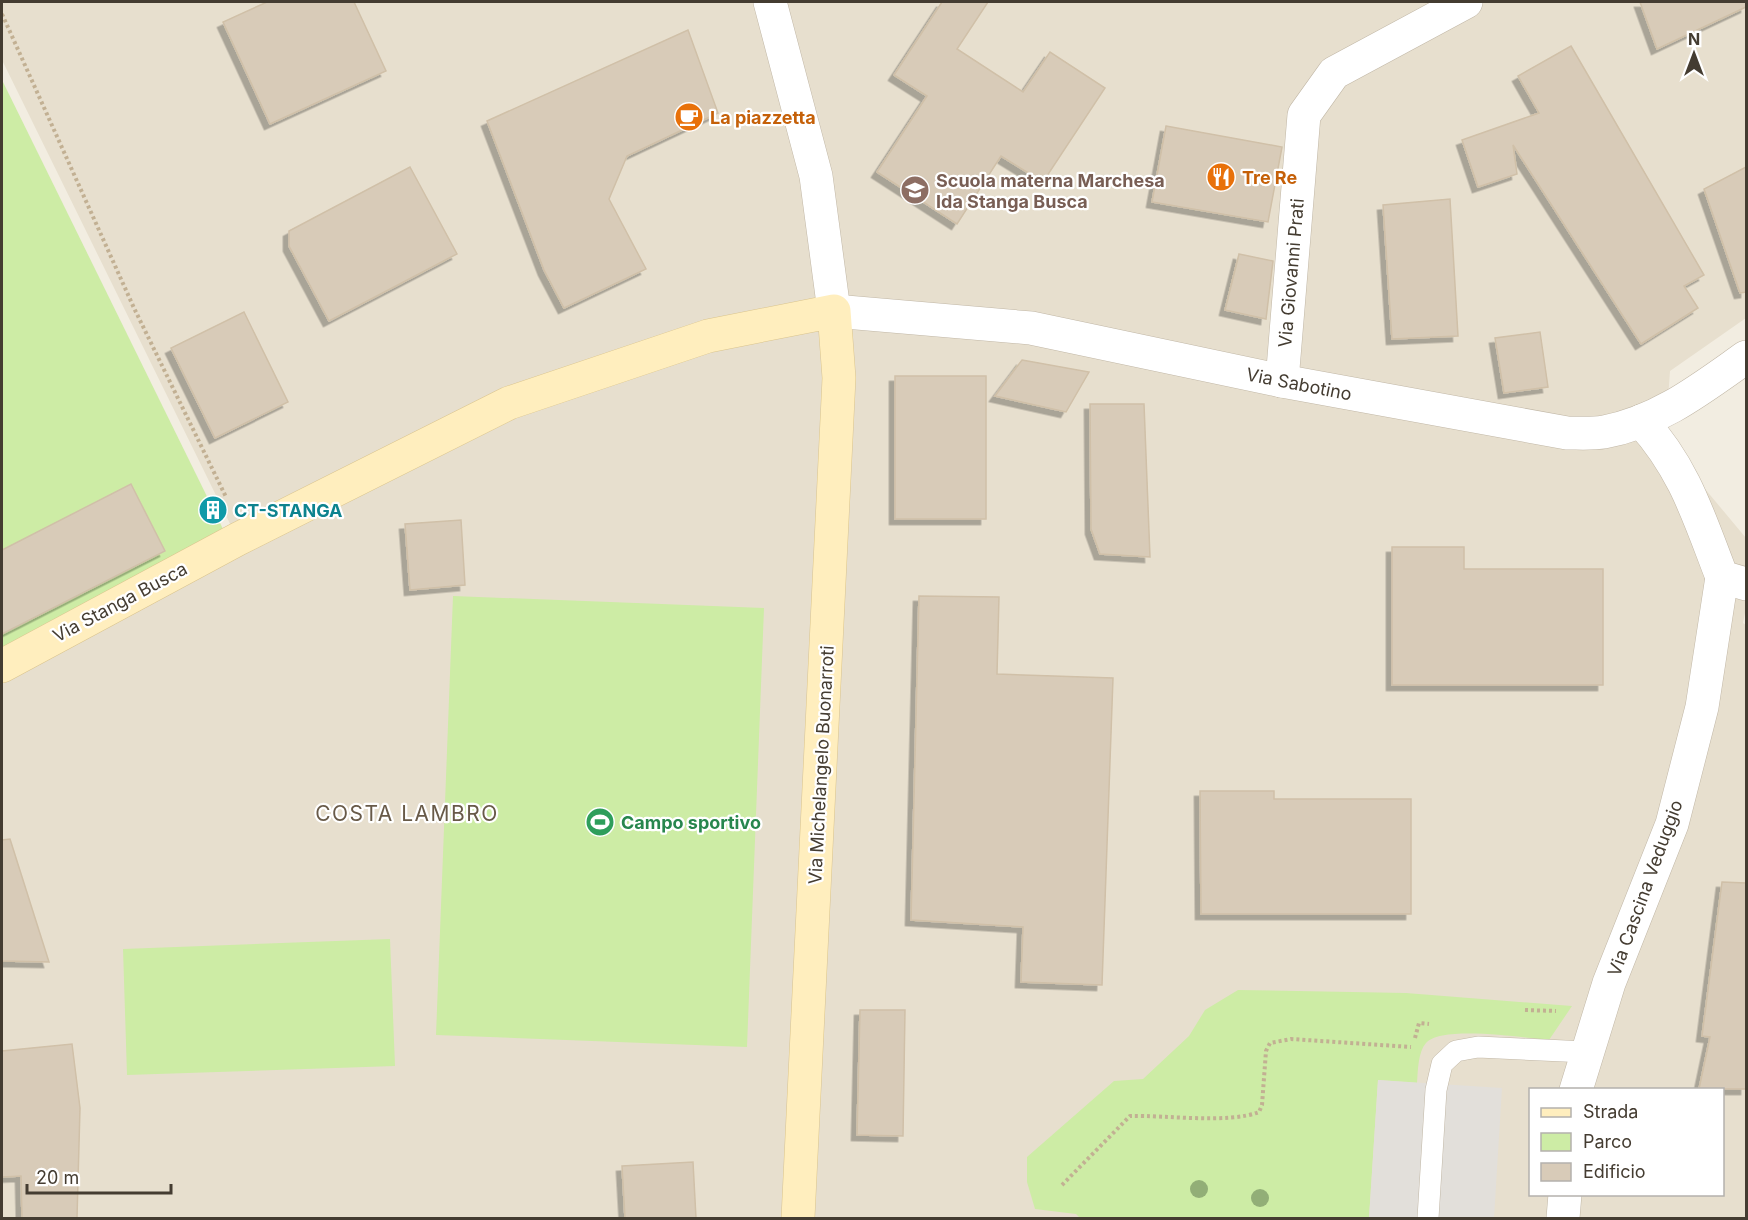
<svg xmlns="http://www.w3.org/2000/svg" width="1748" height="1220" font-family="Inter,sans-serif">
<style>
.residential{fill:#e7dfce;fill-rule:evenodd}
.green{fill:#cdeca5}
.parking{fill:#e2dfda}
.building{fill:#d8cbb8;stroke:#d0c0a8;stroke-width:1.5;filter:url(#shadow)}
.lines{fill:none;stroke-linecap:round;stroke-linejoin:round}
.lane-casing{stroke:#c1b7a6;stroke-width:22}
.street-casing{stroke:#c1b7a6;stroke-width:34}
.secondary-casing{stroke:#dac48d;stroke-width:34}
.path{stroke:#c2b093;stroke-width:4;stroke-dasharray:3 3;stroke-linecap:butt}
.lane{stroke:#fff;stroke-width:21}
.street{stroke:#fff;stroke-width:33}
.secondary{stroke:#ffeebe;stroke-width:33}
.tree{fill:#92ae77}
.labels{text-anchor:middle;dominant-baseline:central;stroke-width:4.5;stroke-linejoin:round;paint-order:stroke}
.food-label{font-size:18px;font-weight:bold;fill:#c56008;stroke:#fff;text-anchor:start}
.education-label{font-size:18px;font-weight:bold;fill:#785e54;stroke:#fff;text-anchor:start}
.street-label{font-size:18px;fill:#443c31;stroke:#fff}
.culture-label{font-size:18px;font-weight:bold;fill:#0d838f;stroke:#fff;text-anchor:start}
.leisure-label{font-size:18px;font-weight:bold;fill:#27864d;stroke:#fff;text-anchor:start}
.quarter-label{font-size:21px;letter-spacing:1.5px;fill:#685a48;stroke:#fff}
</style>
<defs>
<filter id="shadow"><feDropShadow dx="-5.5" dy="5.5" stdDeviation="0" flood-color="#0004"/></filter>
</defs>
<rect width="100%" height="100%" fill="#f2ede1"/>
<!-- residential -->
<path class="residential" d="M 2,2 L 1746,2 L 1746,318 L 1670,371 L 1665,441 L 1746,538 L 1746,608 L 1743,623 L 1746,625 L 1746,1218 L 2,1218 L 2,666 L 237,538 L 2,60 ZM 1530,1090 L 1722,1090 L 1722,1194 L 1530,1194 Z"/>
<!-- green -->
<g class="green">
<path d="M 2,80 L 224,531 L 2,649 Z"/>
<path d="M 453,596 L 764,608 L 747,1047 L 436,1035 Z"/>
<path d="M 390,939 L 395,1066 L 127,1075 L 123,949 Z"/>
<path d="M 1238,990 L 1406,993 L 1572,1006 L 1549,1040 C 1525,1038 1442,1025 1426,1043 C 1418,1052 1418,1070 1417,1083 L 1378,1080 L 1369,1218 L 1080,1218 L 1076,1214 L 1035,1209 L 1027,1182 L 1027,1157 L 1114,1081 L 1143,1079 L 1189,1036 L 1205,1010 Z"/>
</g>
<!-- parking -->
<path class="parking" d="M 1378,1080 L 1502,1088 L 1494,1218 L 1369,1218 Z"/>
<!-- building -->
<g class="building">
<path d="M 267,2 L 354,2 L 386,71 L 270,124 L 223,22 Z"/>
<path d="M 942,2 L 988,2 L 957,49 L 1023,92 L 1050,52 L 1105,88 L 1043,182 L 1001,156 L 957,224 L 877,172 L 927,96 L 894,75 Z"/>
<path d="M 1640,2 L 1746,2 L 1746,7 L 1657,49 Z"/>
<path d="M 688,30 L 718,113 L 627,156 L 609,199 L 646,269 L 564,308 L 544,270 L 487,121 Z"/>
<path d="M 1571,46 L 1704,275 L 1684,286 L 1698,308 L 1641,344 L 1513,145 L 1517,174 L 1478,187 L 1462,140 L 1539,113 L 1518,76 Z"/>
<path d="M 1166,126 L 1282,147 L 1268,222 L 1152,202 Z"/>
<path d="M 410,167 L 457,254 L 329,321 L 289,246 L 289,231 Z"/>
<path d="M 1746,167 L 1746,292 L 1740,293 L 1704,189 Z"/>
<path d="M 1450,199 L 1458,336 L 1392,339 L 1383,205 Z"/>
<path d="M 1239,254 L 1273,261 L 1266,319 L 1225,310 Z"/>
<path d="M 244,312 L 288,402 L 215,438 L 171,348 Z"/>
<path d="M 1540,332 L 1548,387 L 1504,393 L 1495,338 Z"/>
<path d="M 1022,360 L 1089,372 L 1066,412 L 995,396 Z"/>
<rect x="895" y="376" width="91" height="143"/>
<path d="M 1090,404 L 1144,404 L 1150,557 L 1100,554 L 1091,529 Z"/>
<path d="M 131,484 L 165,551 L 2,634 L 2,550 Z"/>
<path d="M 461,520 L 465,585 L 410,590 L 405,524 Z"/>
<path d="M 1392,547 L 1464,547 L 1464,569 L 1603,569 L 1603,685 L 1392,685 Z"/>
<path d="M 919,596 L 999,597 L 997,674 L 1113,678 L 1102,985 L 1021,982 L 1023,927 L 911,920 Z"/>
<path d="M 1200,791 L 1274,791 L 1274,799 L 1411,799 L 1411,914 L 1201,914 Z"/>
<path d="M 10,839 L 49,962 L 2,961 L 2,840 Z"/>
<path d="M 1722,882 L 1746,883 L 1746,1089 L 1699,1089 L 1710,1037 L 1702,1036 Z"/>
<path d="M 860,1010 L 905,1010 L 903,1136 L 857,1135 Z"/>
<path d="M 72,1044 L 80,1108 L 77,1218 L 22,1218 L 21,1176 L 2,1177 L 2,1051 Z"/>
<path d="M 693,1162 L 696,1218 L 625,1218 L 622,1166 Z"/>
</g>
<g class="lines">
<!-- lane casing -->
<g class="lane-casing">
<path id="lane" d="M 1428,1218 L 1436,1090 L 1442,1064 L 1456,1051 L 1478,1047 L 1586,1052"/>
</g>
<!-- street casing -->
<g class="street-casing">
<g id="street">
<path d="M 770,2 L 816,176 L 834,311 L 1031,328 L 1282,381 L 1567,433 C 1579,433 1592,434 1604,432 C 1659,422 1702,388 1746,357"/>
<path d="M 1282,381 L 1304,115 L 1334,73 L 1466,2"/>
<path d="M 1641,421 C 1685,469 1699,518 1722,577 L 1746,584"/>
<path d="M 1576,1090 L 1609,983 L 1672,824 L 1702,707 L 1722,577"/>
<path d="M 1563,1218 L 1565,1194"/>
</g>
</g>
<!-- secondary casing -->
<g class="secondary-casing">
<path id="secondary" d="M 2,666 L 238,539 L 509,403 L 708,336 L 834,311 L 839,378 L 798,1218"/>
</g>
<!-- path -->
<g class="path">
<path d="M 2,14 L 134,308 L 226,497"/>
<path d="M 1525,1010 L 1556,1011"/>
<path d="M 1415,1038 L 1419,1023 L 1429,1024"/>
<path d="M 1062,1185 L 1130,1116 C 1165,1115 1229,1124 1259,1112 L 1262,1105 L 1266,1051 L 1270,1043 L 1291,1039 L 1411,1047"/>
</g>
<!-- lane -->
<use href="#lane" class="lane"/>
<!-- street -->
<use href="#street" class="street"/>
<!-- secondary -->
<use href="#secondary" class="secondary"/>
</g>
<!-- trees -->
<g class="tree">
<circle cx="1199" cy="1189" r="9"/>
<circle cx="1260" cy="1198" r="9"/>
</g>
<!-- icons -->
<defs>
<g id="cafe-disc" transform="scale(1.5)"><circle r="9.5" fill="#e8710a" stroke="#fff"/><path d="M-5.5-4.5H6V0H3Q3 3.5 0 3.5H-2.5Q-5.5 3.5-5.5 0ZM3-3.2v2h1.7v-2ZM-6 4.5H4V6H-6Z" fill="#fff"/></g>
<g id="restaurant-disc" transform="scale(1.5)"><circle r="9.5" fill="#e8710a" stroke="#fff"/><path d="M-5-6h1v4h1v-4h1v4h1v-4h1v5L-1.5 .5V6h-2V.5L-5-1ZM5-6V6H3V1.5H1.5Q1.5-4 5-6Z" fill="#fff"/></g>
<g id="school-disc" transform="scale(1.5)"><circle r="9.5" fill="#8d6e63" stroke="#fff"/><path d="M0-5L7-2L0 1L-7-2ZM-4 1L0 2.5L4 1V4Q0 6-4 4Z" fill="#fff"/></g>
<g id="building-disc" transform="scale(1.5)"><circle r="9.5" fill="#0f9aa8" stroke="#fff"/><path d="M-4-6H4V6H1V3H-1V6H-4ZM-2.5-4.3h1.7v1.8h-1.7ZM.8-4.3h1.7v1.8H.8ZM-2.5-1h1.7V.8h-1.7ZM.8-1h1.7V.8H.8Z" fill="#fff"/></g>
<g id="stadium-disc" transform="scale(1.5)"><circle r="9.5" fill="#2e9e5b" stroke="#fff"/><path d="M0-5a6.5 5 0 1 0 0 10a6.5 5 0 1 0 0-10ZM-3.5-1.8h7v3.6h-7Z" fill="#fff"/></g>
</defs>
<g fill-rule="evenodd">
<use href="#cafe-disc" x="689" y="117"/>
<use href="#restaurant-disc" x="1221" y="177"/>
<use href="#school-disc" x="915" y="190"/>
<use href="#building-disc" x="213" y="510"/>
<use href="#stadium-disc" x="600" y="822"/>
</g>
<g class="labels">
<!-- food labels -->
<g class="food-label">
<text x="710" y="117">La piazzetta</text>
<text x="1242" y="177">Tre Re</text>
</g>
<!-- education labels -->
<g class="education-label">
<text x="936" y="180">Scuola materna Marchesa<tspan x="936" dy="21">Ida Stanga Busca</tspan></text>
</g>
<!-- street labels -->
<g class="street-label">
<text transform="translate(1291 273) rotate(-85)">Via Giovanni Prati</text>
<text transform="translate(1299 384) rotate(11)">Via Sabotino</text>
<text transform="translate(120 602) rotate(-28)">Via Stanga Busca</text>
<text transform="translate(821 765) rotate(-87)">Via Michelangelo Buonarroti</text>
<text transform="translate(1645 888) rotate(-70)">Via Cascina Veduggio</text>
</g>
<!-- culture labels -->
<g class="culture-label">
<text x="234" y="510">CT-STANGA</text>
</g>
<!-- leisure labels -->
<g class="leisure-label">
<text x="621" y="822">Campo sportivo</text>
</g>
<!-- quarter labels -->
<g class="quarter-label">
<text x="407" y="813">COSTA LAMBRO</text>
</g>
</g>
<!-- border -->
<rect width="1748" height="1220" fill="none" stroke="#443c31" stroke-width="6"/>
<!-- legend -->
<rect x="1529" y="1088" width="195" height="108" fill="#ffffff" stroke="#b4b1ad" stroke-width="1.5"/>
<rect x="1541" y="1108" width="30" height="9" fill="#ffeebe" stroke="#b4b1ad" stroke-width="1.5"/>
<text x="1583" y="1118" font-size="18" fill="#443c31">Strada</text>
<rect x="1541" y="1133" width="30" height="18" fill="#cdeca5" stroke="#b4b1ad" stroke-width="1.5"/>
<text x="1583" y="1148" font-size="18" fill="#443c31">Parco</text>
<rect x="1541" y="1163" width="30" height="18" fill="#d8cbb8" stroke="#b4b1ad" stroke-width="1.5"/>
<text x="1583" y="1178" font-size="18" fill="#443c31">Edificio</text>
<!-- north arrow -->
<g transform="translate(1694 54)" stroke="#ffffff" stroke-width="4.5" paint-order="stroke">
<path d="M0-4.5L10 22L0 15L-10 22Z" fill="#443c31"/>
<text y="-9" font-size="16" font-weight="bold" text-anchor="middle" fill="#443c31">N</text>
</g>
<!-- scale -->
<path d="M27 1184v9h144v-9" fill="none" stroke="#443c31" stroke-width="3"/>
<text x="36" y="1184" font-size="18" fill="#443c31" stroke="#ffffff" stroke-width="4.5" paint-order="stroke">20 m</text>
</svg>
